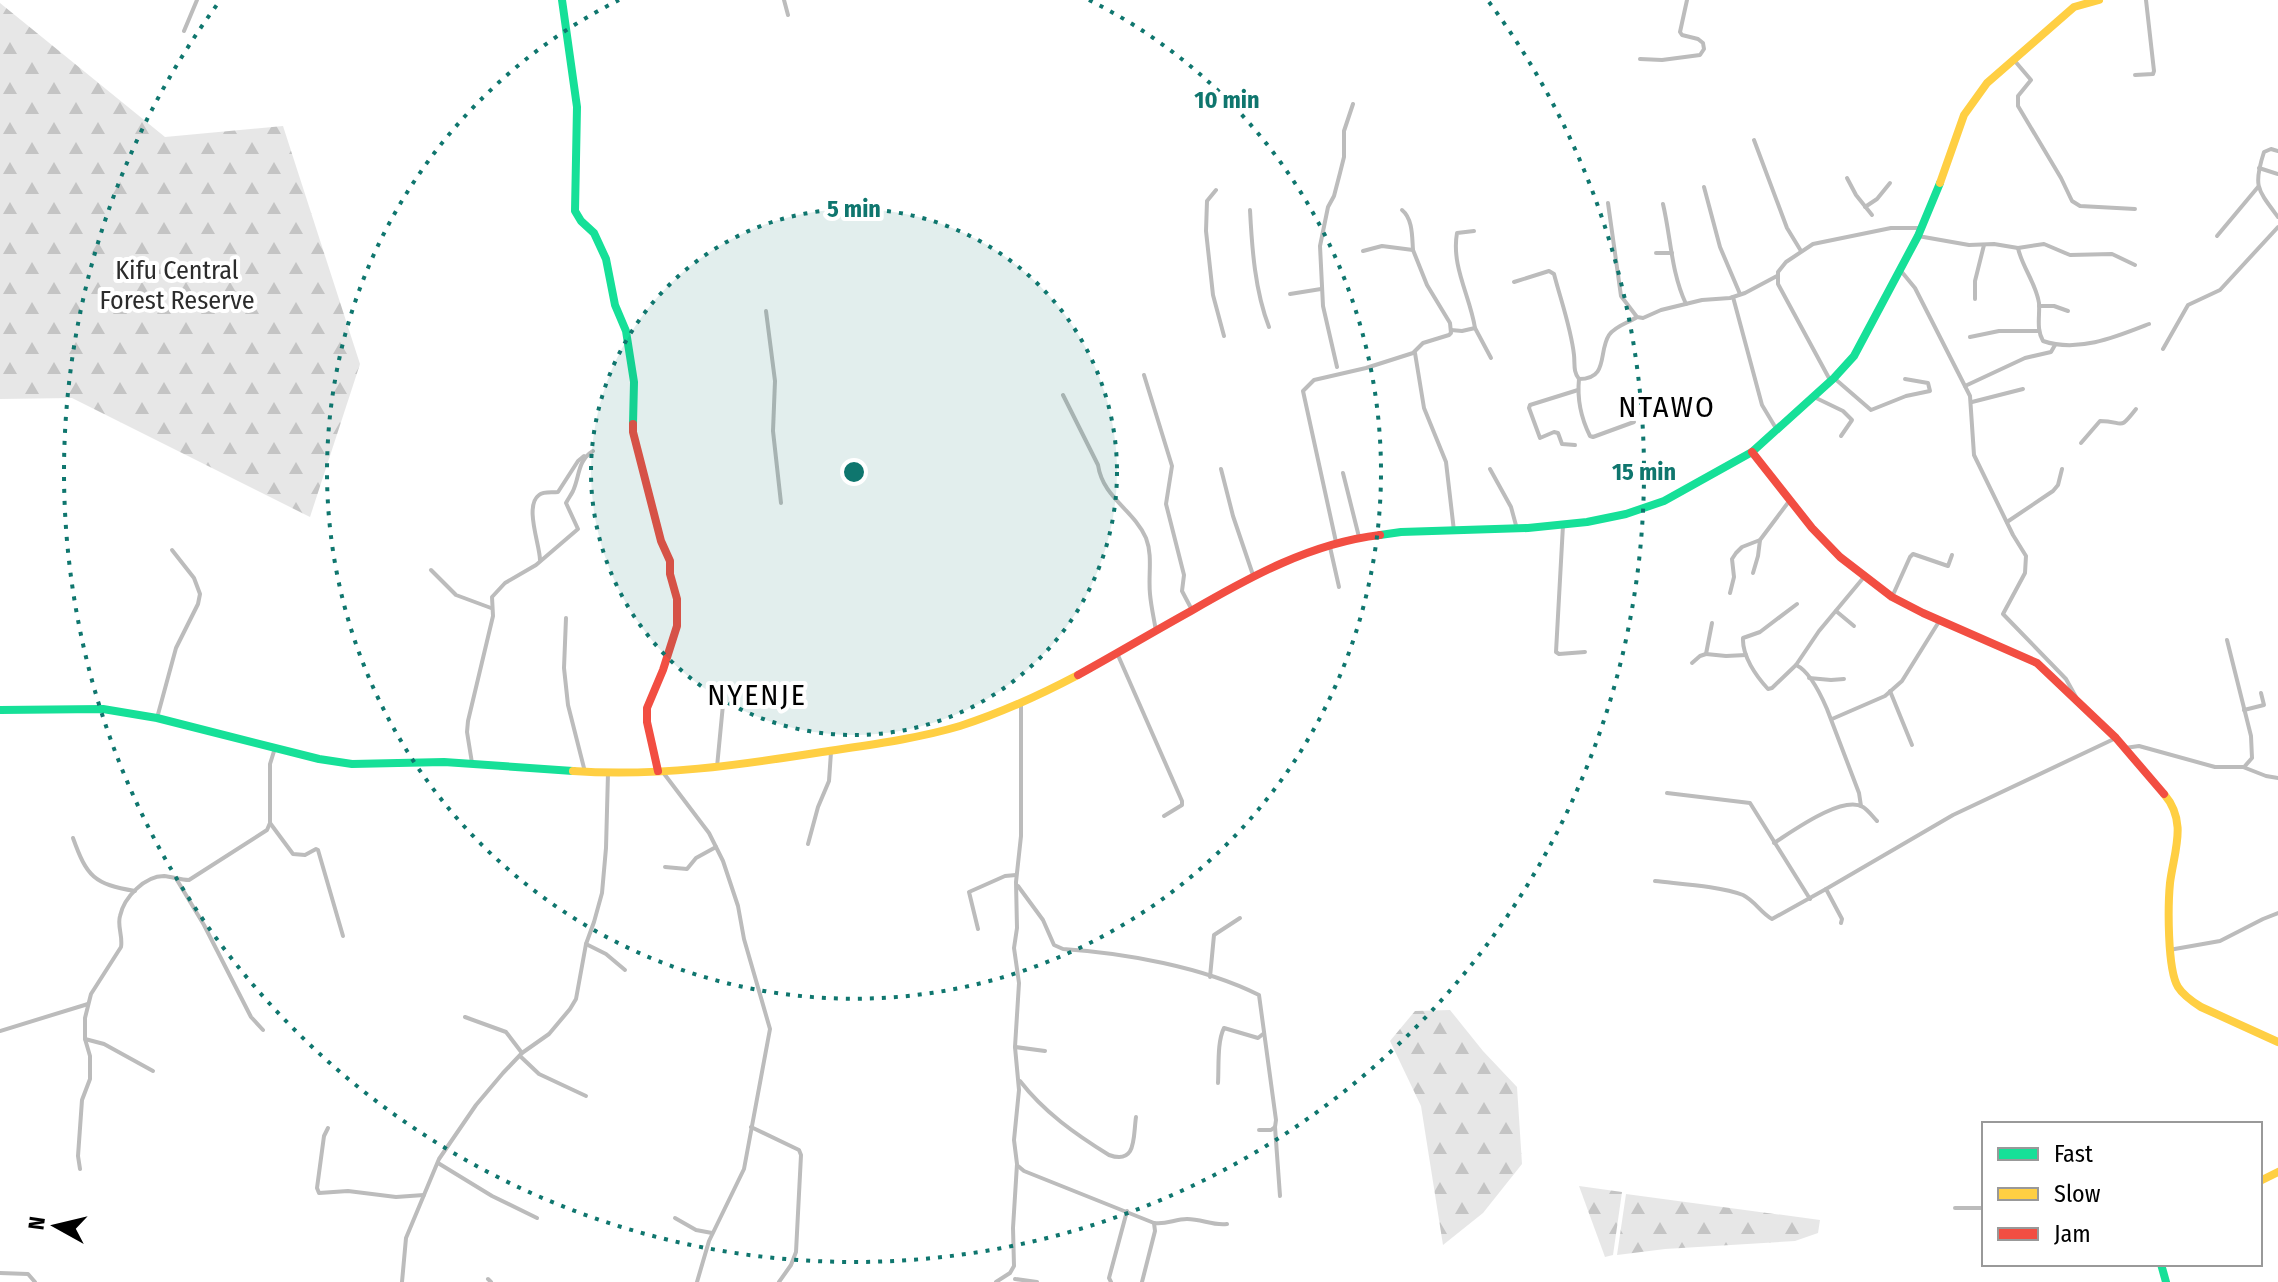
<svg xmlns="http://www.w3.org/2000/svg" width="2278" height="1282" font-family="'Fira Sans Condensed',sans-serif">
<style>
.forest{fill:url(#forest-firs)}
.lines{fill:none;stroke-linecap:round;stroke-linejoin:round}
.street{stroke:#bcbcbc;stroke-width:4}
.fast{stroke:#16e098;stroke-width:8}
.slow{stroke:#ffcf43;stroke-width:8}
.jam{stroke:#f24e42;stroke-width:8}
.ring{fill:none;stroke:#0f766e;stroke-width:4;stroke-dasharray:4 8}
.labels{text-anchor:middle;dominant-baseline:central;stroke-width:8;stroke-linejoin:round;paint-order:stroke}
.park-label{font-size:26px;fill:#2b2b2b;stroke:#fff}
.quarter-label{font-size:30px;letter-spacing:2px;fill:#000;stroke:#fff}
.centre{fill:#0f766e;stroke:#fff;stroke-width:4}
.ring-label{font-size:24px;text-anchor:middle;font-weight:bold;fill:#0f766e;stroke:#fff;stroke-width:8;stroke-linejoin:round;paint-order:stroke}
</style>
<defs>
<pattern id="forest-firs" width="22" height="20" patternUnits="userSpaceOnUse" patternTransform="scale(2)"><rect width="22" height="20" fill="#e7e7e7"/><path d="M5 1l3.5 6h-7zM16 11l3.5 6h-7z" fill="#c4c4c4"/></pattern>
</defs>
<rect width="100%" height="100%" fill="#fff"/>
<!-- forest -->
<g class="forest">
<path d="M 0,3 L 165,137 L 283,126 L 360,364 L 310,517 L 72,398 L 0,399 Z"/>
<path d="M 1450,1010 L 1483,1051 L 1517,1087 L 1522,1164 L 1483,1213 L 1443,1245 L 1421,1106 L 1390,1041 L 1415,1011 Z"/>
<path d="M 1579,1186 L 1622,1192 L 1613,1255 L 1605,1257 Z"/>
<path d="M 1626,1194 L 1820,1220 L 1818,1233 L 1795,1241 L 1665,1249 L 1617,1255 Z"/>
</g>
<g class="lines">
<!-- street -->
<g class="street">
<path d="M 784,0 L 788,15"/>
<path d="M 184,31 L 197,0"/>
<path d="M 1640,59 L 1662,60 L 1700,55 L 1704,49 L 1703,43 L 1698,39 L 1682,35 L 1680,32 L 1687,0"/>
<path d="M 2014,60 L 2031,80 L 2018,96 L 2018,106 L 2061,178 L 2072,201 L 2080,206 L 2135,209"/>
<path d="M 2135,75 L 2153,74 L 2154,71 L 2146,0"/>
<path d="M 1754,140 L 1787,228 L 1801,251"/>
<path d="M 2278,151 L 2271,149 L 2264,152 C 2253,186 2257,189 2278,217"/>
<path d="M 2259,168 L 2278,174"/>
<path d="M 1847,178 L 1856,195 L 1872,215"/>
<path d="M 1704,187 L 1720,247 L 1740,294"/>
<path d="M 1216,190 L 1207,201 L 1206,231 L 1213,295 L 1224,336"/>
<path d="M 1608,203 L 1621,296 L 1637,317 L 1643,318 L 1661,310 L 1702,300 L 1730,298 L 1745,293 L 1777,276"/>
<path d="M 1663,204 C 1671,238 1671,272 1686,304"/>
<path d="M 1865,207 L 1877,199 L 1890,183"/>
<path d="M 1250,210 C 1252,249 1255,291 1269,327"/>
<path d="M 1402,210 C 1413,219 1412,237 1413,250"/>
<path d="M 1474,231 L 1457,233 C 1451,266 1470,296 1475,328"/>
<path d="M 1918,236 L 1969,245 L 1994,244 L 2018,248 L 2044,244 L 2070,255 L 2112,254 L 2135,265"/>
<path d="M 2217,236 L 2258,187"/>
<path d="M 2018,248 C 2022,267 2036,283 2039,303 C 2040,316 2036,329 2043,341 C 2078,353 2116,337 2149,324"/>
<path d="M 1656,253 L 1672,253"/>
<path d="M 1901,271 L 1915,288 L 1970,396 L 1974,455 L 2013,535 L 2026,556 L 2025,573 L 2003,614 L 2066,679 L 2076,697"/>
<path d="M 1514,282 L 1549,271 L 1554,274 C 1561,301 1571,328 1574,355 C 1575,364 1573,372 1579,379 C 1609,379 1598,352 1609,335 C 1615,326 1628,323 1637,317"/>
<path d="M 1290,294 L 1321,289"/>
<path d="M 1733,297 L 1762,405 L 1777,430"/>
<path d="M 1975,299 L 1975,281 L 1984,245"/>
<path d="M 2039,306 L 2054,306 L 2068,311"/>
<path d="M 766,311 L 775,381 L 773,431 L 781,503"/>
<path d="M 1451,330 L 1462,331 L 1475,328 L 1491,358"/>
<path d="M 1970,337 L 1999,331 L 2039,331"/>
<path d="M 2163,349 L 2188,305 L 2220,290 L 2278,227"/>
<path d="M 1415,353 L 1424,408 L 1446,462 L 1454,531"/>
<path d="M 1337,367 L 1323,306 L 1320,246 L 1328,207 L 1334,196 L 1340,173 L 1344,157 L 1344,131 L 1353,104"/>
<path d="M 1144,375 L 1172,466 L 1166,504 L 1184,575 L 1182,591 L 1192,610"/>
<path d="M 1834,378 L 1871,410 L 1906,396 L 1930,391 L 1928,383 L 1905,379"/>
<path d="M 1579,379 C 1577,399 1581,418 1590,436 L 1593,437 L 1634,422"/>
<path d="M 1830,380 L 1778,284 L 1778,272 L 1786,262 L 1813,244 L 1891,228 L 1922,228"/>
<path d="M 1965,386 L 2025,358 L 2051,352 L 2055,345"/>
<path d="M 1063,395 L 1098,465 C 1103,498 1133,509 1146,538 C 1153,556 1148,575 1150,594 C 1151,606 1154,619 1156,631"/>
<path d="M 1814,397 L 1843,411 L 1852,420 L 1841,436"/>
<path d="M 1972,402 L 2023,389"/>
<path d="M 2081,443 L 2100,421 C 2125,421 2118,432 2136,409"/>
<path d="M 1575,445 L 1562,444 L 1558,433 L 1554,432 L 1540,438 L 1529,408 L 1530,405 L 1578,390"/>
<path d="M 1221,469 L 1233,516 L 1253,575"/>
<path d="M 1490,469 L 1511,507 L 1517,529"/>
<path d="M 1343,473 L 1359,537"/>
<path d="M 2007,522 L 2053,491 L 2058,485 L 2062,469"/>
<path d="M 1563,525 L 1556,652 L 1559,654 L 1585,652"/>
<path d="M 1336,542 L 1303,391 L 1314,380 L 1366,368 L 1413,353 L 1423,343 L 1449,335 L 1451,333 L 1450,323 L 1427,285 L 1413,250 L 1382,246 L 1363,251"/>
<path d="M 1330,547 L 1339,587"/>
<path d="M 540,560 C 540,545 524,506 539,495 C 544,491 552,493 558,492 L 578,461 L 584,456"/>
<path d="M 431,570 L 456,595 L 491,608"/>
<path d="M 1753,573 L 1758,556 L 1760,540"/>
<path d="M 1730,593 L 1734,577 L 1732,559 L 1736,553 L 1742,547 L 1760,540 L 1790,500"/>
<path d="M 1892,597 L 1910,557 L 1913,554 L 1948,566 L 1952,555"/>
<path d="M 1797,604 L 1760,632 L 1743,638 C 1742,656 1756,676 1768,689 L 1772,688 L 1796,665 C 1809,671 1821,695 1827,709 L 1859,793 L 1861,806"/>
<path d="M 1836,611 L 1854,626"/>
<path d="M 566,618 L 564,668 L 568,705 L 585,772"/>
<path d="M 1712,623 L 1706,654 L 1726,656 L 1746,655"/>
<path d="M 2227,640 L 2251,736 L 2252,758 L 2245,766"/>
<path d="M 1117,653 L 1182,801 L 1182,805 L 1164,816"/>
<path d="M 1692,663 L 1700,656 L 1706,654"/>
<path d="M 1796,665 L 1819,631 L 1864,577"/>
<path d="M 1809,678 L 1831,680 L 1844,679"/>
<path d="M 1890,691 L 1912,745"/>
<path d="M 2244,710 L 2264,705 L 2261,693"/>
<path d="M 157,718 L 176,648 L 198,604 L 200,594 L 194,578 L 172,550"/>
<path d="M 1832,719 L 1885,696 L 1902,681 L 1940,620"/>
<path d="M 2125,748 L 2139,746 L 2215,767 L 2243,767 L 2266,776 L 2278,778"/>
<path d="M 472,763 L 467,732 L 468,721 L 493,616 L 492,597 L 505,583 L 536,565 L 578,529 L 566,503 C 568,499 571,495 573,491 C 580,476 577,461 593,451"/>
<path d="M 717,767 L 724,694"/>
<path d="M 662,771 L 709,833 L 723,861 L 738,906 L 744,939 L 770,1029 L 744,1169 L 709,1241 L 697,1282"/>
<path d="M 1667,793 L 1750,803 L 1810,899"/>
<path d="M 270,823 L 293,854 L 305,855 L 316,849 L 318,850 L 343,936"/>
<path d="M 73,838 C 87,877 94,884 135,891"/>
<path d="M 1774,843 C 1793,831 1842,795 1863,807 C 1868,810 1873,817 1877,821"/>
<path d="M 808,844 L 818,807 L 829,781 L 831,752"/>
<path d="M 665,867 L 687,869 L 696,858 L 716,847"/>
<path d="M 177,880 L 204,925 L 251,1017 L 263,1030"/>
<path d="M 1655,881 C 1680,884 1720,886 1743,895 C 1755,901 1761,913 1772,919 L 1826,889"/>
<path d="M 1018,886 L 1043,920 L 1054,945 L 1063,949 C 1125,953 1203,967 1259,995 L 1276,1120 L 1275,1127 L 1271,1130 L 1259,1130"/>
<path d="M 1841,923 L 1842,919 L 1826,889 L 1953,815 L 2116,738"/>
<path d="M 978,929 L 969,892 L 1005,876 L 1016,875"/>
<path d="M 586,944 L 606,954 L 625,970"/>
<path d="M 2169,950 L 2220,941 L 2263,919 L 2278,913"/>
<path d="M 1210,977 L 1214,935 L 1240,918"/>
<path d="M 465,1017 L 506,1032 L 522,1053"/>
<path d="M 0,1031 L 88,1004"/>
<path d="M 85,1039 L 104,1044 L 153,1071"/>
<path d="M 1015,1047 L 1045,1051"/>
<path d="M 520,1056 L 539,1074 L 586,1096"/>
<path d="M 1020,1081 C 1044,1112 1075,1134 1109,1155 C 1137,1165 1133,1137 1136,1117"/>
<path d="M 1218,1083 C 1219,1066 1217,1042 1224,1028 L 1258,1038 L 1263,1034"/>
<path d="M 751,1127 L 799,1150 L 801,1155 L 796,1252 L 791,1265 L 779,1282"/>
<path d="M 1275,1127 L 1280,1196"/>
<path d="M 328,1128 L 324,1136 L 317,1188 L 319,1193 L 348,1191 L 396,1197 L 424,1195"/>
<path d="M 438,1163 L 492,1196 L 537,1218"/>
<path d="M 1018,1166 L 1024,1171 L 1154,1223 C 1166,1225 1175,1219 1187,1219 C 1202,1219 1213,1226 1227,1224"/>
<path d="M 80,1169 L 78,1156 L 82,1100 L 90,1079 L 90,1056 L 85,1039 L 85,1018 L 91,994 L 121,947 C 123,936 117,926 120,916 C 124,897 145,876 164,876 C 173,877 181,880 189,880 L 267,830 L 270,823 L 270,764 L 275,748"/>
<path d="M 1955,1208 L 1984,1208"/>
<path d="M 675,1218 L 696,1230 L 712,1233"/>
<path d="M 0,1273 L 28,1274 L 35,1282"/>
<path d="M 488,1279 L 491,1282"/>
<path d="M 1015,1279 L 1037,1282"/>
<path d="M 402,1282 L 406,1238 L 439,1159 L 476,1105 L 503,1073 L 522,1053 L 549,1034 L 570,1009 L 576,999 L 586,944 L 594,922 L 602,893 L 606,848 L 608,773"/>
<path d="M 996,1282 L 1010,1273 L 1014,1266 L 1013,1228 L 1017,1164 L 1014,1140 L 1019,1090 L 1015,1047 L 1019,983 L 1014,948 L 1017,928 L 1016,882 L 1021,836 L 1021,703"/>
<path d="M 1111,1282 L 1109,1278 L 1127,1211"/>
<path d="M 1142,1282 L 1155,1231 L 1154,1223"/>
</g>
<!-- fast -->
<g class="fast">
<path d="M 562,0 L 577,107 L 575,211 L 581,221 L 594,233 L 606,259 L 615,305 L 626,331 L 634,382 L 633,424"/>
<path d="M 1380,535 L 1401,532 L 1528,528 L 1587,522 L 1626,514 L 1664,501 L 1752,452 L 1834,378 L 1854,356 L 1918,236 L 1940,183"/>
<path d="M 0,710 L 103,709 L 157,718 L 319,759 L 352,764 L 444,762 L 573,771"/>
<path d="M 2161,1264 L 2166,1282"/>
</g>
<!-- slow -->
<g class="slow">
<path d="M 1940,183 L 1964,115 L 1987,83 L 2074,7 L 2099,0"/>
<path d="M 573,771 C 657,777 740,765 822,752 C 868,745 916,739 960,726 C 1001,713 1040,695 1078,675"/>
<path d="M 2164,794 C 2188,822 2174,851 2170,883 C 2168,904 2167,969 2178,987 C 2183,995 2193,1002 2201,1007 L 2278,1042"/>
<path d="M 2260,1181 L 2278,1172"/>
</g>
<!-- jam -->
<g class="jam">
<path d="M 633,424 L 633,432 L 661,541 L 670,561 L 670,574 L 677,599 L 677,626 L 663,670 L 647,708 L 647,722 L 658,771"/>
<path d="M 1752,452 L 1812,528 L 1840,557 L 1892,597 L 1923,613 L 2037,663 L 2116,738 L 2164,794"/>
<path d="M 1078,675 C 1116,654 1153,632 1191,611 C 1250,577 1311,543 1380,535"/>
</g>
</g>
<!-- distance rings -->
<circle cx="854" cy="472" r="263" fill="#0f766e" fill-opacity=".12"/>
<g class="ring">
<circle cx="854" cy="472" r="263"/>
<path d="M1089 0A527 527 0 1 1 619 0"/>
<path d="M1489 2A790 790 0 1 1 219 2"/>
</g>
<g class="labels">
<!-- park labels -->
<g class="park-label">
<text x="177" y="270">Kifu Central<tspan x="177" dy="30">Forest Reserve</tspan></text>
</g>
<!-- quarter labels -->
<g class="quarter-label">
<text x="1667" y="407">NTAWO</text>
<text x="757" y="695">NYENJE</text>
</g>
</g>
<circle cx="854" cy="472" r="12" class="centre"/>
<g class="ring-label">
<text x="1227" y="108">10 min</text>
<text x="854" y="217">5 min</text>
<text x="1644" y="480">15 min</text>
</g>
<!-- legend -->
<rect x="1982" y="1122" width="280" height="144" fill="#ffffff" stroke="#999999" stroke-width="2"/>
<rect x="1998" y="1148" width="40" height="12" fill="#16e098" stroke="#999999" stroke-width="2"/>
<text x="2054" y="1162" font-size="24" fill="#000000">Fast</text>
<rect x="1998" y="1188" width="40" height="12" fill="#ffcf43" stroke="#999999" stroke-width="2"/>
<text x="2054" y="1202" font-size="24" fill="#000000">Slow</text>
<rect x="1998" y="1228" width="40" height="12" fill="#f24e42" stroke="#999999" stroke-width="2"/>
<text x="2054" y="1242" font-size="24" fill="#000000">Jam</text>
<!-- north arrow -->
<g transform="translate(56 1226) rotate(278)" stroke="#ffffff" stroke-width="6" paint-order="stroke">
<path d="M0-6L14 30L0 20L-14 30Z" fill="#000000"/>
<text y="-12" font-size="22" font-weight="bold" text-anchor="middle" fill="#000000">N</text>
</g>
</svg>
